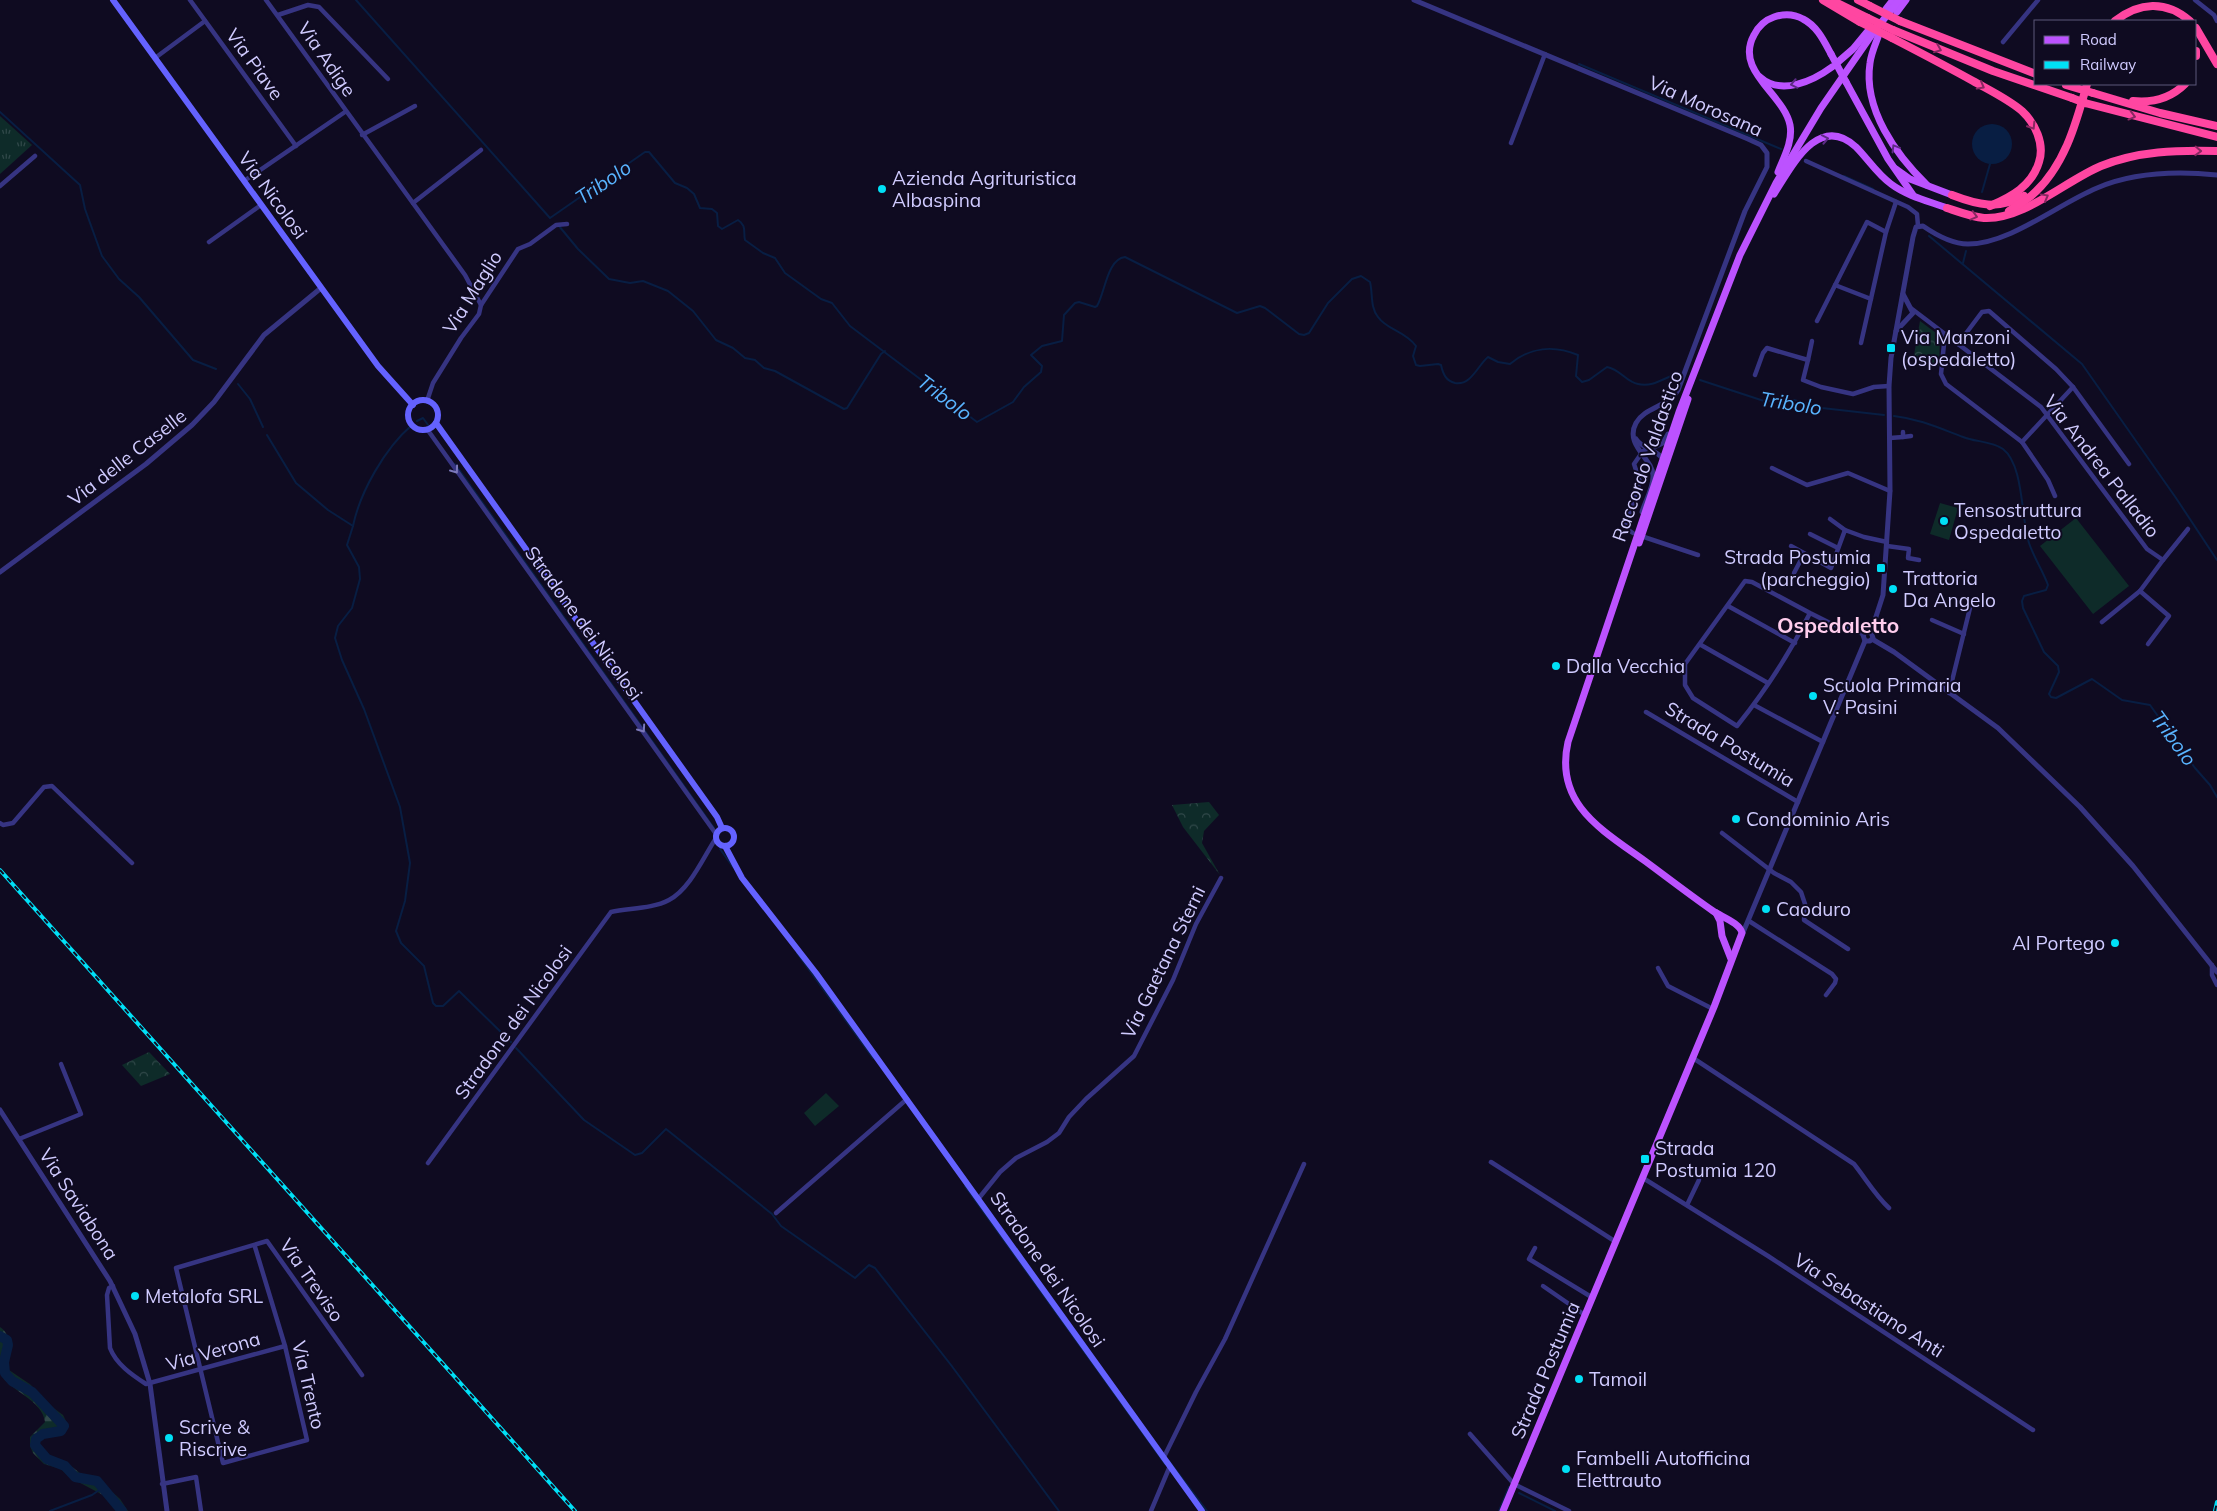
<svg xmlns="http://www.w3.org/2000/svg" width="2217" height="1511" font-family="Mulish,sans-serif">
<style>
.grass{fill:url(#grass-tufts)}
.forest{fill:url(#forest-firs)}
.park{fill:url(#park-crowns)}
.pitch{fill:#0e2b29}
.water{fill:#081e43}
.lines{fill:none;stroke-linecap:round;stroke-linejoin:round}
.stream{stroke:#081e43;stroke-width:2}
.river{stroke:#081e43;stroke-width:10}
.minor{stroke:#363482;stroke-width:4.5}
.tertiary{stroke:#363482;stroke-width:5}
.secondary{stroke:#6462ff;stroke-width:6}
.primary{stroke:#bc52ff;stroke-width:7}
.motorway{stroke:#ff46a1;stroke-width:8}
.rail-casing{stroke:#00e0f6;stroke-width:4}
.rail{stroke:#0f0b21;stroke-width:2;stroke-dasharray:5.5;stroke-linecap:butt}
.primary-bridge{stroke:#bc52ff;stroke-width:7}
.motorway-bridge{stroke:#ff46a1;stroke-width:8}
.oneway{stroke:#872861}
.oneway2{stroke:#5d2b85}
.oneway3{stroke:#7b78ba}
.poi-dot{fill:#00e0f6;stroke:#0f0b21;stroke-width:2}
.labels{text-anchor:middle;dominant-baseline:central;stroke-width:4;stroke-linejoin:round;paint-order:stroke}
.street-label{font-size:19px;fill:#d0cbff;stroke:#0f0b21}
.poi-label{font-size:19px;fill:#d0cbff;stroke:#0f0b21;text-anchor:start}
.water-label{font-size:20px;font-style:italic;fill:#59b4ff;stroke:#0f0b21}
.quarter-label{font-size:21px;font-weight:bold;fill:#ffcded;stroke:#0f0b21}
</style>
<defs>
<pattern id="grass-tufts" width="24" height="20" patternUnits="userSpaceOnUse" patternTransform="scale(1.25)"><rect width="24" height="20" fill="#0e2b29"/><path d="M3 7l-1-3M5 7V3M7 7l1-3M15 17l-1-3M17 17v-4M19 17l1-3" fill="none" stroke="#304849"/></pattern>
<pattern id="forest-firs" width="22" height="20" patternUnits="userSpaceOnUse" patternTransform="scale(1.25)"><rect width="22" height="20" fill="#0e2b29"/><path d="M5 1l3.5 6h-7zM16 11l3.5 6h-7z" fill="#304849"/></pattern>
<pattern id="park-crowns" width="20" height="18" patternUnits="userSpaceOnUse" patternTransform="scale(1.25)"><rect width="20" height="18" fill="#0e2b29"/><path d="M2 6a3 3 0 1 1 6 0M12 15a3 3 0 1 1 6 0" fill="none" stroke="#304849"/></pattern>
</defs>
<rect width="100%" height="100%" fill="#0f0b21"/>
<!-- grass -->
<path class="grass" d="M 0,116 L 32,145 L 0,174 Z"/>
<!-- forest -->
<path class="forest" d="M 0,1327 C 15,1338 8,1354 9,1370 L 31,1385 L 41,1399 L 63,1415 L 67,1423 L 64,1434 L 44,1437 L 38,1443 L 46,1455 L 66,1462 L 81,1474 L 98,1479 L 120,1499 L 128,1511 L 119,1511 L 103,1495 L 69,1477 L 61,1469 L 44,1464 L 33,1453 L 30,1446 L 30,1437 L 45,1422 C 43,1400 8,1390 1,1374 C 0,1365 0,1338 0,1327 Z"/>
<!-- park -->
<g class="park">
<path d="M 1920,321 L 1940,336 L 1939,366 L 1913,361 Z"/>
<path d="M 1209,802 L 1219,815 L 1204,831 L 1202,843 L 1220,875 L 1183,827 L 1172,805 Z"/>
<path d="M 149,1052 L 170,1074 L 141,1086 L 122,1065 Z"/>
</g>
<!-- pitch -->
<g class="pitch">
<path d="M 1940,503 L 1958,508 L 1949,540 L 1930,534 Z"/>
<path d="M 2076,518 L 2129,586 L 2093,614 L 2040,546 Z"/>
<path d="M 826,1093 L 839,1106 L 815,1126 L 804,1113 Z"/>
</g>
<!-- water -->
<circle class="water" cx="1992" cy="144" r="20"/>
<g class="lines">
<!-- stream -->
<g class="stream">
<path d="M 356,0 L 550,218 L 645,152 L 649,152 L 675,183 L 687,188 L 694,194 L 700,208 L 712,209 L 717,213 L 718,226 L 722,229 L 738,220 C 747,226 743,231 745,240 L 763,253 L 775,258 L 785,273 L 821,299 L 832,303 L 850,326 L 977,422 L 1013,402 L 1024,387 L 1041,372 L 1042,366 L 1031,355 L 1042,346 L 1062,341 L 1064,315 L 1075,303 L 1079,302 L 1095,307 L 1097,306 C 1105,293 1107,259 1125,257 L 1237,313 L 1260,306 L 1265,308 L 1299,334 L 1304,335 L 1309,333 L 1328,303 L 1352,279 L 1361,276 L 1370,282 C 1373,294 1370,307 1378,317 C 1387,330 1405,331 1416,346 L 1413,356 L 1416,365 L 1420,366 L 1438,364 L 1441,365 C 1443,374 1446,381 1455,383 C 1471,386 1478,365 1488,357 L 1498,362 L 1510,364 C 1530,347 1554,345 1578,355 L 1576,376 L 1582,382 L 1589,380 L 1607,367 C 1620,369 1626,382 1638,384 C 1654,388 1666,376 1680,373"/>
<path d="M 1579,64 L 1781,149"/>
<path d="M 0,112 L 80,185 L 85,209 L 102,256 L 119,279 L 139,297 L 193,360 L 216,369"/>
<path d="M 1844,176 L 1873,189"/>
<path d="M 1982,192 L 1990,164"/>
<path d="M 559,226 L 578,249 L 609,279 L 630,283 L 643,281 L 668,291 L 693,311 L 716,340 L 733,348 L 745,358 L 755,360 L 764,368 L 775,371 L 844,409 L 847,408 L 881,354 L 885,351"/>
<path d="M 1929,236 L 2082,364 L 2176,498 L 2217,560"/>
<path d="M 1963,263 L 1966,251"/>
<path d="M 1700,380 L 1764,401 L 1794,400 L 1822,408 L 1884,415"/>
<path d="M 238,384 L 250,399 L 263,427"/>
<path d="M 1894,416 C 1920,419 1939,428 1963,437 C 1975,442 1992,441 2003,449 C 2024,465 2021,519 2029,543 C 2034,558 2043,571 2048,585 L 2046,590 L 2024,596 L 2022,601 L 2023,608 L 2044,652 L 2058,666 L 2059,672 L 2049,694 L 2051,697 L 2056,698 L 2092,679 L 2122,700 L 2150,705 L 2195,768 L 2210,785 L 2217,797"/>
<path d="M 417,421 L 423,418 L 431,429"/>
<path d="M 267,435 L 296,483 L 328,510 L 353,526 C 360,492 385,448 412,425"/>
<path d="M 455,464 L 714,828"/>
<path d="M 353,526 L 347,545 L 359,567 L 360,579 L 352,608 L 338,626 L 335,638 L 342,660 L 364,709 L 400,807 L 410,863 L 405,901 L 396,931 L 401,943 L 424,966 L 433,1003 L 436,1006 L 443,1006 L 459,991 L 511,1042"/>
<path d="M 720,849 L 733,867"/>
<path d="M 797,953 L 873,1058"/>
<path d="M 516,1048 L 584,1120 L 635,1155 L 642,1153 L 666,1129 L 772,1214 L 781,1226 L 855,1278 L 869,1265 L 875,1268 L 951,1365 L 1059,1511"/>
<path d="M 965,1186 L 1165,1464"/>
<path d="M 1169,1461 L 1207,1511"/>
<path d="M 1519,1493 L 1555,1511"/>
<path d="M 50,1511 L 92,1495 L 102,1488"/>
<path d="M 1499,1511 L 1509,1487"/>
</g>
<!-- river -->
<path class="river" d="M 0,1336 L 7,1340 L 8,1345 L 4,1362 L 5,1373 L 12,1381 L 32,1392 L 64,1426 L 61,1431 L 43,1434 L 36,1439 L 35,1445 L 47,1459 L 65,1466 L 75,1477 L 97,1481 L 122,1511"/>
<!-- minor -->
<g class="minor">
<path d="M 190,0 L 296,146"/>
<path d="M 266,0 L 465,275 L 481,305"/>
<path d="M 2195,0 L 2214,15 L 2217,21"/>
<path d="M 278,15 L 308,5 L 319,7 L 388,79"/>
<path d="M 2003,42 L 2038,0"/>
<path d="M 155,58 L 205,21"/>
<path d="M 362,135 L 415,106"/>
<path d="M 1511,143 L 1545,54"/>
<path d="M 1806,161 L 1908,207 L 1917,214 L 1918,226"/>
<path d="M 244,181 L 345,112"/>
<path d="M 0,186 L 35,156"/>
<path d="M 413,203 L 481,150"/>
<path d="M 209,242 L 261,205"/>
<path d="M 1835,285 L 1871,299"/>
<path d="M 1912,309 L 2041,407 L 2147,549 L 2163,560 L 2140,591 L 2102,622"/>
<path d="M 1817,321 L 1867,222 L 1886,232"/>
<path d="M 1945,334 L 1941,374 L 1946,384 L 2022,442 L 2048,480 L 2055,496"/>
<path d="M 1861,343 L 1886,232 L 1896,202"/>
<path d="M 1958,344 L 1982,312 L 1989,311 L 2056,369 L 2073,387 L 2129,464"/>
<path d="M 1808,360 L 1812,341"/>
<path d="M 1755,375 L 1763,353 L 1767,348 L 1808,360 L 1803,380 L 1821,387 L 1853,394 L 1874,387 L 1889,386"/>
<path d="M 427,401 L 433,383 L 461,338 L 479,314 L 481,305 L 518,249 L 530,244 L 556,225 L 567,224"/>
<path d="M 427,429 L 716,834"/>
<path d="M 1903,437 L 1911,436"/>
<path d="M 1890,438 L 1903,437 L 1903,432"/>
<path d="M 2022,442 L 2073,387"/>
<path d="M 1772,468 L 1807,485 L 1848,473 L 1890,491"/>
<path d="M 1830,519 L 1845,530"/>
<path d="M 1633,533 L 1627,529 L 1626,524 L 1640,482 L 1634,464 L 1643,451 L 1650,448"/>
<path d="M 1810,534 L 1838,548"/>
<path d="M 1644,537 L 1698,555"/>
<path d="M 1791,546 L 1831,568 L 1845,530 L 1864,537 L 1887,542"/>
<path d="M 1887,546 L 1909,549 L 1908,558 L 1919,560"/>
<path d="M 2163,560 L 2188,529"/>
<path d="M 1794,573 L 1804,554"/>
<path d="M 2140,591 L 2169,616 L 2148,644"/>
<path d="M 1728,606 L 1795,643"/>
<path d="M 1810,613 C 1790,653 1765,691 1737,726 L 1693,698 L 1685,685 L 1685,664 L 1745,581 L 1752,582 L 1810,613 L 1832,624 L 1864,634"/>
<path d="M 1932,620 L 1964,634"/>
<path d="M 1701,645 L 1768,683"/>
<path d="M 1949,693 L 1971,604"/>
<path d="M 1754,705 L 1823,742"/>
<path d="M 1646,712 L 1798,802"/>
<path d="M 0,823 L 3,825 L 13,823 L 44,787 L 52,786 L 132,863"/>
<path d="M 1722,833 L 1774,873 L 1791,882 L 1801,892 L 1805,904 L 1804,920 L 1848,949"/>
<path d="M 1749,921 L 1832,974 L 1836,979 L 1835,983 L 1826,995"/>
<path d="M 2212,965 L 2212,975 L 2217,985"/>
<path d="M 1658,968 L 1668,986 L 1713,1009"/>
<path d="M 1693,1058 L 1854,1164 C 1866,1179 1875,1195 1889,1208"/>
<path d="M 19,1139 L 81,1114 L 61,1064"/>
<path d="M 1491,1162 L 1616,1242"/>
<path d="M 428,1163 L 611,912 C 629,908 652,909 669,900 C 690,889 703,858 716,838"/>
<path d="M 1643,1178 L 1768,1256 L 2033,1430"/>
<path d="M 979,1198 L 1000,1172 L 1016,1158 L 1047,1142 L 1059,1133 L 1069,1117 L 1086,1099 L 1134,1056 L 1173,980 L 1196,924 L 1221,878"/>
<path d="M 1687,1205 L 1699,1180"/>
<path d="M 776,1213 L 907,1099"/>
<path d="M 255,1247 L 285,1346 L 307,1440 L 223,1463 L 176,1268 L 267,1241 L 362,1375"/>
<path d="M 1535,1248 L 1529,1259 L 1593,1298"/>
<path d="M 113,1286 L 109,1288 L 107,1295 L 110,1348 C 116,1364 132,1375 146,1384 L 285,1346"/>
<path d="M 1543,1286 L 1585,1315"/>
<path d="M 1470,1434 L 1514,1484 L 1569,1511"/>
<path d="M 1164,1457 L 1196,1392 L 1225,1339 L 1304,1164"/>
<path d="M 162,1484 L 196,1477 L 201,1511"/>
<path d="M 1151,1511 L 1170,1466"/>
</g>
<!-- tertiary -->
<g class="tertiary">
<path d="M 1414,0 L 1748,139 L 1761,145 L 1767,153 L 1767,167 L 1745,211 L 1678,390 C 1668,407 1645,407 1636,423 C 1624,445 1653,459 1653,475 C 1654,487 1645,501 1642,512"/>
<path d="M 1896,331 L 1913,313 L 1903,294"/>
<path d="M 1636,439 C 1643,450 1655,448 1664,460"/>
<path d="M 1652,448 L 1663,443 L 1668,434"/>
<path d="M 0,572 L 146,464 L 192,425 L 214,402 L 264,335 L 321,288"/>
<path d="M 1872,639 L 1894,652 L 1998,728 L 2080,807 L 2133,866 L 2217,972"/>
<path d="M 1865,641 L 1870,641 L 1873,638 L 1871,632 L 1883,595 L 1890,491 L 1889,386 L 1891,358 L 1913,237 L 1916,227 L 1923,226 C 1936,235 1952,244 1968,244 C 2010,244 2058,204 2097,188 C 2134,172 2177,171 2217,175"/>
<path d="M 1742,935 L 1865,641 L 1863,635 L 1866,632 L 1871,632"/>
<path d="M 0,1110 L 110,1281 L 135,1334 L 150,1384 L 167,1511"/>
</g>
<!-- secondary -->
<g class="secondary">
<path d="M 113,0 L 378,366 L 413,405"/>
<circle cx="423" cy="415" r="15"/>
<path d="M 436,423 L 717,817 L 722,828"/>
<circle cx="725" cy="837" r="9"/>
<path d="M 725,846 L 742,878 L 816,973 L 1202,1511"/>
</g>
<!-- primary -->
<g class="primary">
<path d="M 1886,9 L 1893,0"/>
<path d="M 1897,12 L 1906,0"/>
<path d="M 1878,37 C 1875,45 1871,54 1870,63 C 1863,109 1896,155 1927,185"/>
<path d="M 1838,62 L 1853,49 L 1867,32"/>
<path d="M 1760,77 C 1781,96 1813,81 1832,67"/>
<path d="M 1846,82 L 1888,159 L 1913,195"/>
<path d="M 1896,169 L 1910,179 L 1952,195"/>
<path d="M 1778,172 C 1784,157 1793,141 1790,125 C 1784,94 1734,71 1754,35 C 1758,27 1765,20 1774,17 C 1783,14 1794,14 1803,19 C 1817,26 1824,41 1831,54"/>
<path d="M 1774,194 C 1791,168 1818,112 1856,147 C 1868,159 1877,174 1891,184 C 1907,196 1928,201 1947,208"/>
<path d="M 1639,543 L 1688,399"/>
<path d="M 1716,913 L 1720,921 L 1722,936 L 1731,959"/>
<path d="M 1503,1511 L 1714,1007 L 1742,933 C 1740,923 1722,917 1713,911 C 1690,895 1668,878 1645,861 C 1602,830 1554,804 1568,742 L 1679,412 L 1740,255 L 1776,183 L 1821,108 L 1873,33 L 1899,0"/>
</g>
<!-- motorway -->
<g class="motorway">
<path d="M 1823,0 L 1860,22"/>
<path d="M 1858,0 L 1870,6"/>
<path d="M 1833,1 L 1868,18"/>
<path d="M 1900,21 L 2036,74"/>
<path d="M 2115,21 C 2139,2 2166,0 2190,21"/>
<path d="M 2196,28 L 2217,64"/>
<path d="M 1893,30 L 1993,71 L 2072,98"/>
<path d="M 1892,38 C 1919,52 1946,66 1973,81 C 1989,90 2008,99 2022,111 C 2035,123 2045,144 2039,162 C 2032,186 2011,197 1990,206"/>
<path d="M 2196,51 L 2196,56"/>
<path d="M 2093,93 L 2160,113 L 2217,126"/>
<path d="M 2133,101 C 2153,103 2171,98 2185,84"/>
<path d="M 2085,103 L 2217,137"/>
<path d="M 1952,195 C 1978,205 1998,210 2024,196"/>
<path d="M 1947,208 C 1959,212 1972,217 1984,218 C 2024,220 2065,181 2101,166 C 2138,151 2177,150 2217,151"/>
<path d="M 2009,211 C 2016,206 2024,201 2031,196 C 2064,168 2076,124 2087,84"/>
</g>
<!-- rail casing -->
<g class="rail-casing">
<g id="rail">
<path d="M 0,870 L 575,1511"/>
<path d="M 2215,1511 L 2217,1502"/>
</g>
</g>
<!-- rail -->
<use href="#rail" class="rail"/>
<!-- primary-bridge -->
<path class="primary-bridge" d="M 1831,54 L 1846,82"/>
<!-- motorway-bridge -->
<g class="motorway-bridge">
<path d="M 1870,6 L 1900,21"/>
<path d="M 1868,18 L 1893,30"/>
<path d="M 1860,22 L 1892,38"/>
<path d="M 2066,85 L 2093,93"/>
<path d="M 2072,98 L 2085,103"/>
</g>
</g>
<!-- one-way arrows -->
<defs><path id="oneway-chevron" d="M-2-3.5L2.5 0L-2 3.5" fill="none" stroke-width="1.6" stroke-linecap="round" stroke-linejoin="round" transform="scale(1.25)"/></defs>
<g class="oneway">
<use href="#oneway-chevron" transform="translate(1938 49) rotate(22)"/>
<use href="#oneway-chevron" transform="translate(1981 86) rotate(29)"/>
<use href="#oneway-chevron" transform="translate(2132 116) rotate(15)"/>
<use href="#oneway-chevron" transform="translate(2032 126) rotate(58)"/>
<use href="#oneway-chevron" transform="translate(2198 151) rotate(2)"/>
<use href="#oneway-chevron" transform="translate(2045 197) rotate(-29)"/>
<use href="#oneway-chevron" transform="translate(1974 216) rotate(15)"/>
</g>
<g class="oneway2">
<use href="#oneway-chevron" transform="translate(1794 84) rotate(169)"/>
<use href="#oneway-chevron" transform="translate(1825 139) rotate(-11)"/>
<use href="#oneway-chevron" transform="translate(1895 148) rotate(-121)"/>
</g>
<g class="oneway3">
<use href="#oneway-chevron" transform="translate(455 470) rotate(54)"/>
<use href="#oneway-chevron" transform="translate(642 729) rotate(55)"/>
</g>
<!-- markers -->
<g class="poi-dot">
<circle cx="882" cy="189" r="5"/>
<rect x="1886" y="343" width="10" height="10" rx="2.5"/>
<circle cx="1944" cy="521" r="5"/>
<rect x="1876" y="563" width="10" height="10" rx="2.5"/>
<circle cx="1893" cy="589" r="5"/>
<circle cx="1556" cy="666" r="5"/>
<circle cx="1813" cy="696" r="5"/>
<circle cx="1736" cy="819" r="5"/>
<circle cx="1766" cy="909" r="5"/>
<circle cx="2115" cy="943" r="5"/>
<rect x="1640" y="1154" width="10" height="10" rx="2.5"/>
<circle cx="135" cy="1296" r="5"/>
<circle cx="1579" cy="1379" r="5"/>
<circle cx="169" cy="1438" r="5"/>
<circle cx="1566" cy="1469" r="5"/>
</g>
<g class="labels">
<!-- street labels -->
<g class="street-label">
<text transform="translate(327 59) rotate(55)">Via Adige</text>
<text transform="translate(255 64) rotate(54)">Via Piave</text>
<text transform="translate(1706 106) rotate(24)">Via Morosana</text>
<text transform="translate(273 195) rotate(54)">Via Nicolosi</text>
<text transform="translate(472 292) rotate(-58)">Via Maglio</text>
<text transform="translate(1647 456) rotate(-71)">Raccordo Valdastico</text>
<text transform="translate(127 457) rotate(-38)">Via delle Caselle</text>
<text transform="translate(2102 466) rotate(52)">Via Andrea Palladio</text>
<text transform="translate(584 623) rotate(54)">Stradone dei Nicolosi</text>
<text transform="translate(1730 744) rotate(31)">Strada Postumia</text>
<text transform="translate(1163 962) rotate(-64)">Via Gaetana Sterni</text>
<text transform="translate(513 1022) rotate(-54)">Stradone dei Nicolosi</text>
<text transform="translate(79 1204) rotate(57)">Via Saviabona</text>
<text transform="translate(1048 1269) rotate(55)">Stradone dei Nicolosi</text>
<text transform="translate(312 1280) rotate(55)">Via Treviso</text>
<text transform="translate(1869 1305) rotate(33)">Via Sebastiano Anti</text>
<text transform="translate(213 1351) rotate(-16)">Via Verona</text>
<text transform="translate(1545 1370) rotate(-67)">Strada Postumia</text>
<text transform="translate(309 1385) rotate(77)">Via Trento</text>
</g>
<!-- poi labels -->
<g class="poi-label">
<text x="892" y="178">Azienda Agrituristica<tspan x="892" dy="22">Albaspina</tspan></text>
<text x="1901" y="337">Via Manzoni<tspan x="1901" dy="22">(ospedaletto)</tspan></text>
<text x="1954" y="510">Tensostruttura<tspan x="1954" dy="22">Ospedaletto</tspan></text>
<text x="1871" y="557" text-anchor="end">Strada Postumia<tspan x="1871" dy="22">(parcheggio)</tspan></text>
<text x="1903" y="578">Trattoria<tspan x="1903" dy="22">Da Angelo</tspan></text>
<text x="1566" y="666">Dalla Vecchia</text>
<text x="1823" y="685">Scuola Primaria<tspan x="1823" dy="22">V. Pasini</tspan></text>
<text x="1746" y="819">Condominio Aris</text>
<text x="1776" y="909">Caoduro</text>
<text x="2105" y="943" text-anchor="end">Al Portego</text>
<text x="1655" y="1148">Strada<tspan x="1655" dy="22">Postumia 120</tspan></text>
<text x="145" y="1296">Metalofa SRL</text>
<text x="1589" y="1379">Tamoil</text>
<text x="179" y="1427">Scrive &amp;<tspan x="179" dy="22">Riscrive</tspan></text>
<text x="1576" y="1458">Fambelli Autofficina<tspan x="1576" dy="22">Elettrauto</tspan></text>
</g>
<!-- water labels -->
<g class="water-label">
<text transform="translate(603 182) rotate(-34)">Tribolo</text>
<text transform="translate(945 397) rotate(37)">Tribolo</text>
<text transform="translate(1791 403) rotate(9)">Tribolo</text>
<text transform="translate(2174 738) rotate(54)">Tribolo</text>
</g>
<!-- quarter labels -->
<g class="quarter-label">
<text x="1838" y="625">Ospedaletto</text>
</g>
</g>
<!-- legend -->
<rect x="2034" y="20" width="162" height="65" fill="#0f0b21" stroke="#5c587a"/>
<rect x="2044" y="36" width="25" height="8" fill="#bc52ff" stroke="#5c587a"/>
<text x="2080" y="45" font-size="15" fill="#d0cbff">Road</text>
<rect x="2044" y="61" width="25" height="8" fill="#00e0f6" stroke="#5c587a"/>
<text x="2080" y="70" font-size="15" fill="#d0cbff">Railway</text>
</svg>
